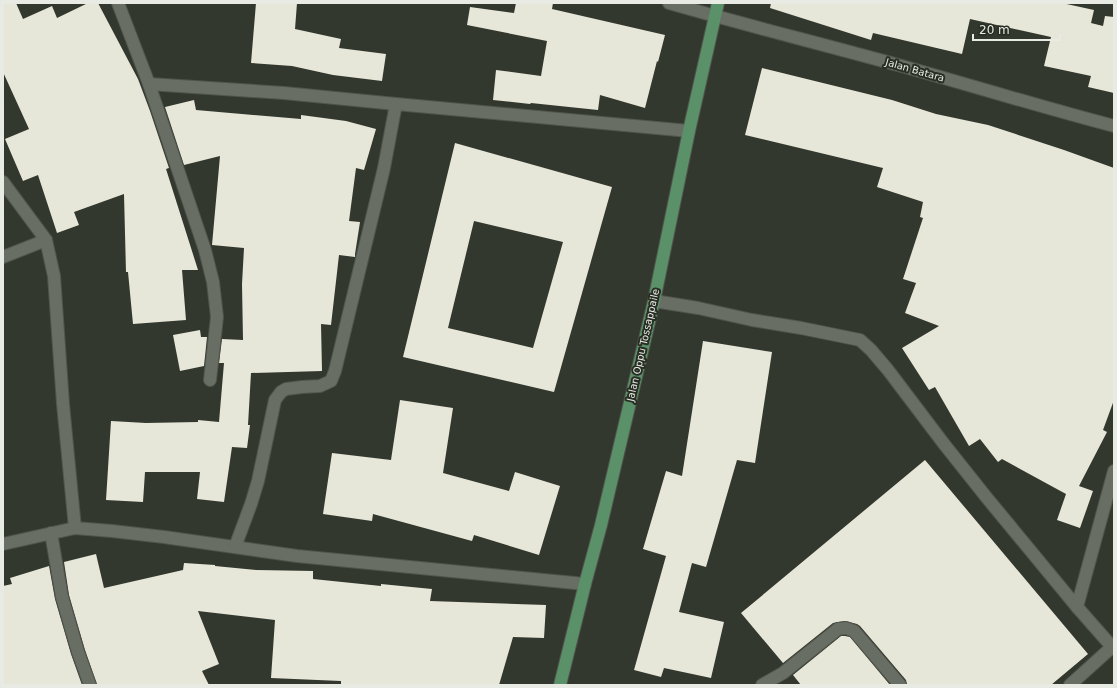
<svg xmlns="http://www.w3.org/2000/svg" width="1117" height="688" font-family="'DejaVu Sans',sans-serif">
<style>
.building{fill:#e7e7d9;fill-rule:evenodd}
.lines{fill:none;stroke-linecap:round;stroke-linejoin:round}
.service-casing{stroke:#50544c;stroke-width:14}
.minor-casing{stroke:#50544c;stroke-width:14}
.tertiary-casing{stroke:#50544c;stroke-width:14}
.primary-casing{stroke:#50544c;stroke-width:14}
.service{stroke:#686e63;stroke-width:12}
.minor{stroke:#686e63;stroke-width:12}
.tertiary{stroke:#686e63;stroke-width:12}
.primary{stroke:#5a9168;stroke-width:12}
.labels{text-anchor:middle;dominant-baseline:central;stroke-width:4;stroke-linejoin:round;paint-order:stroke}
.street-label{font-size:10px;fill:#e7ebe4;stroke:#292e24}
</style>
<rect width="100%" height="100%" fill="#33382e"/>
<!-- building -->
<g class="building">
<path d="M 3,3 L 16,3 L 23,19 L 52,6 L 57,18 L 88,3 L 98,3 L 138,79 L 150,111 L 169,168 L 166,169 L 198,270 L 182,270 L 186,320 L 133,324 L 128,272 L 126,272 L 124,194 L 74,212 L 79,225 L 57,233 L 38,175 L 23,181 L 5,139 L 29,129 L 3,72 Z"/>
<path d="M 256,3 L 297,3 L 295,29 L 341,39 L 339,48 L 386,54 L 382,81 L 333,75 L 292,66 L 251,63 Z"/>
<path d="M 516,3 L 553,3 L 552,9 L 665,35 L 658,62 L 657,61 L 645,108 L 600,95 L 598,110 L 531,103 L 530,104 L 493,100 L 496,70 L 541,76 L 547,41 L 467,25 L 470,7 L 514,13 Z"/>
<path d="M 771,3 L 1062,3 L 1094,10 L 1091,23 L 1103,26 L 1105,16 L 1114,17 L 1114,93 L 1088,87 L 1091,76 L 1044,66 L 1051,37 L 970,19 L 962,54 L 873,33 L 871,40 L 770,8 Z"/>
<path d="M 762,68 L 892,100 L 936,114 L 988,125 L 1064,150 L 1114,168 L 1114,400 L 1103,430 L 1107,432 L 1079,486 L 1093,491 L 1080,528 L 1057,520 L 1066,494 L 1002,459 L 998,462 L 980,439 L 969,446 L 935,387 L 929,390 L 902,348 L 939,326 L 905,313 L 916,283 L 903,279 L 923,218 L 920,217 L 923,202 L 877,187 L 883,168 L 745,135 Z"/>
<path d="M 194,100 L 196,110 L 301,119 L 301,115 L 346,121 L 376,129 L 364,170 L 356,168 L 349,221 L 360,222 L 355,254 L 355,257 L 339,255 L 331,325 L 321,324 L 322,371 L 251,373 L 248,425 L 250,425 L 247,448 L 232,447 L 224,502 L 197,499 L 200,472 L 145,472 L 143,502 L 106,500 L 111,421 L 146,423 L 198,422 L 198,420 L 219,422 L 224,363 L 219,363 L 222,339 L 243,340 L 242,284 L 244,248 L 212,245 L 220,156 L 184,165 L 165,107 Z"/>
<path d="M 455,143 L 612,187 L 554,392 L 403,357 ZM 474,221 L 563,242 L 533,348 L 448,328 Z"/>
<path d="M 200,330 L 201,337 L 207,337 L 204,366 L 180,371 L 173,335 Z"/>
<path d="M 703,341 L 772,352 L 755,463 L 737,460 L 706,567 L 692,563 L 679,612 L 724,622 L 711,678 L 664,668 L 661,677 L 634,670 L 666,556 L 643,549 L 666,471 L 682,476 Z"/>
<path d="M 400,400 L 453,408 L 443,473 L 509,491 L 515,472 L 560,486 L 539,555 L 474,535 L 472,541 L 373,514 L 372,521 L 323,514 L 332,453 L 391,460 Z"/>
<path d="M 925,460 L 1088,654 L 1051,685 L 907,685 L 906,680 L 860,626 L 857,624 L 845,621 L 833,623 L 783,663 L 741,613 Z"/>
<path d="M 96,554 L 104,588 L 183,570 L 184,563 L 215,565 L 215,566 L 256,570 L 313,571 L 313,579 L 381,586 L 381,584 L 432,589 L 430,601 L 546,605 L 544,638 L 513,637 L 499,685 L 341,685 L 341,681 L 271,678 L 275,620 L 198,611 L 219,664 L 202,671 L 209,685 L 97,685 L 85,650 L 69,595 L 64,562 Z"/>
<path d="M 49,566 L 55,599 L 71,654 L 82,685 L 3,685 L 3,586 L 12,584 L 10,578 Z"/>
<path d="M 841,636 L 845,636 L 850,637 L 890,685 L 801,685 L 793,675 Z"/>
</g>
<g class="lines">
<!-- service casing -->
<g class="service-casing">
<g id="service">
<path d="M 762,685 L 783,673 L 838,629 L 846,628 L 854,631 L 900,685"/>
<path d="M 1070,685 L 1112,647"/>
</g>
</g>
<!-- minor casing -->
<g class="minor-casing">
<g id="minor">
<path d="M 118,3 L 149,84 L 205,250 L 213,282 L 217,317 L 210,380"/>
<path d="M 149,84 L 284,93 L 396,104"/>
<path d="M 3,182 L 46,240 L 54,276 L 63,404 L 75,528"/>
<path d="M 3,257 L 46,240"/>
<path d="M 654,301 L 698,308 L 752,320 L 801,328 L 860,340 L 871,350 L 888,370 L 944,444 L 987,498 L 1077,607 L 1114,649"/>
<path d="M 51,533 L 62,597 L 78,652 L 90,685"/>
<path d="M 3,544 L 75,528 L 112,531 L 164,537 L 297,556 L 585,584"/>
<path d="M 235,547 L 251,504 L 258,481 L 275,400 L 281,392 L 286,389 L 302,387 L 320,386 L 331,381 L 335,371 L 384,168 L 396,104 L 689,131"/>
<path d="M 1077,607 L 1114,471"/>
</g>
</g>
<!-- tertiary casing -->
<g class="tertiary-casing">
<path id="tertiary" d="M 669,3 C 745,25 822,44 898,65 C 970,85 1041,107 1114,126"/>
</g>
<!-- primary casing -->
<g class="primary-casing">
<path id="primary" d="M 560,685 L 585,584 L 601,525 L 654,301 L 689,131 L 718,3"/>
</g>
<!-- service -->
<use href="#service" class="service"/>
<!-- minor -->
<use href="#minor" class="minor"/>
<!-- tertiary -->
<use href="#tertiary" class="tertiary"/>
<!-- primary -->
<use href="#primary" class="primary"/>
</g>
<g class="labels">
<!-- street labels -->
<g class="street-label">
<text transform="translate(915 70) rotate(16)">Jalan Batara</text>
<text transform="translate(643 345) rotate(-77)">Jalan Oppu Tossappaile</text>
</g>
</g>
<!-- border -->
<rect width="1117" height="688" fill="none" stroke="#e7ebe4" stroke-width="8"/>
<!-- scale -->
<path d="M973 34v6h87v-6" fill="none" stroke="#e7ebe4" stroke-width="2"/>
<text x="979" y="34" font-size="12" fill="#e7ebe4" stroke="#292e24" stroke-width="3" paint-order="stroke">20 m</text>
</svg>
